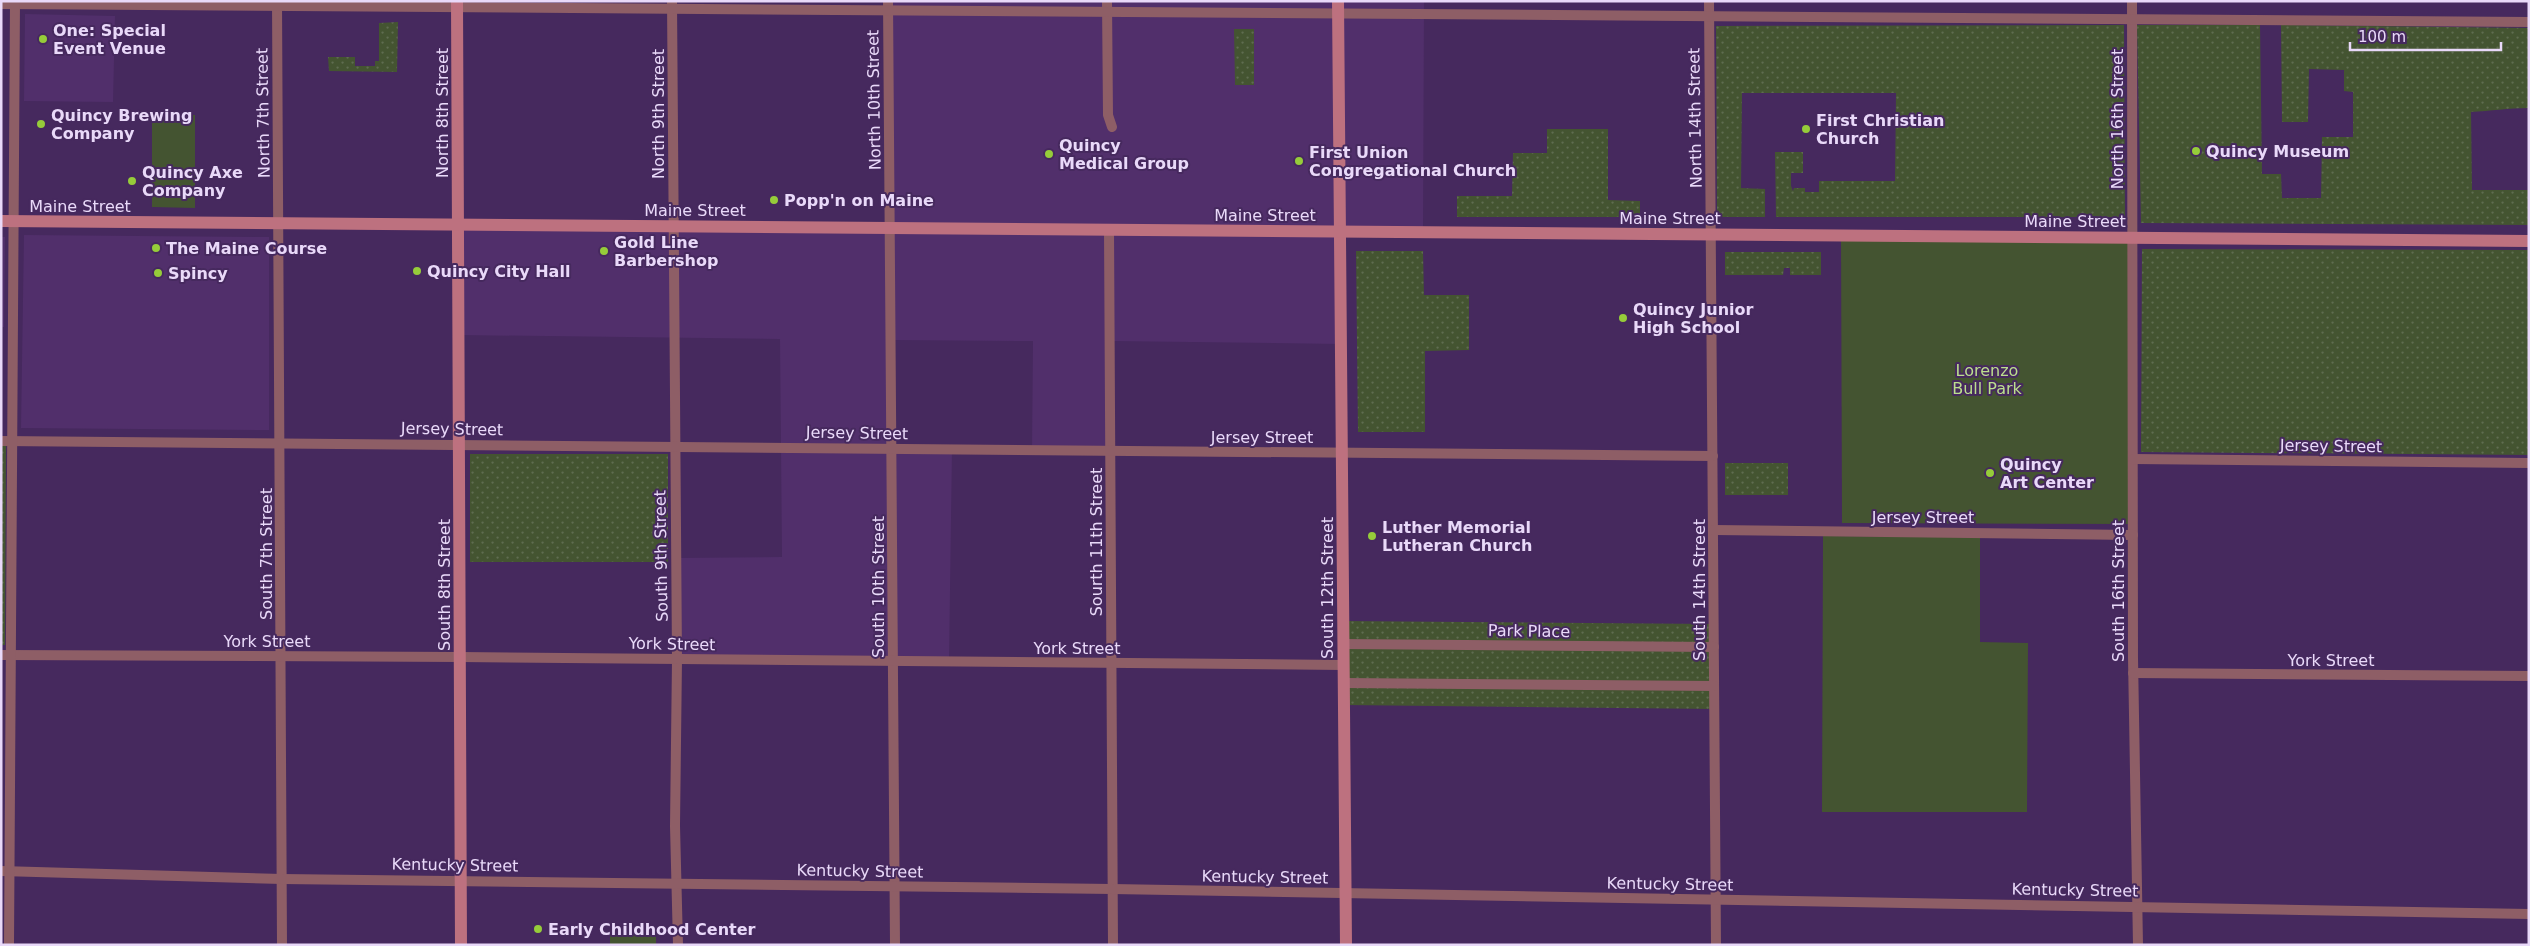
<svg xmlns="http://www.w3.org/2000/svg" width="2530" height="946" font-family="'DejaVu Sans',sans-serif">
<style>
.built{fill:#512f6b}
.grass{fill:url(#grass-dots)}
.green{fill:#445431}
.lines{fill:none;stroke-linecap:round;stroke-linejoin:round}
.street{stroke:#8e5e66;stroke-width:10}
.secondary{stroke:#bd717f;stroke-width:12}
.poi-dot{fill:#96cc3a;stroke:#46295e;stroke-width:2}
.labels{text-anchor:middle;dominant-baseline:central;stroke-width:4;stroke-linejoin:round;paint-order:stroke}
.poi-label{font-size:16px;font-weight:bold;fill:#e9d9f9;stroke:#46295e;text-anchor:start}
.street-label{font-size:16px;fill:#e9d9f9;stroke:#46295e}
.park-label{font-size:16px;fill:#bbdf8d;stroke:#46295e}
</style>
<defs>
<pattern id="grass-dots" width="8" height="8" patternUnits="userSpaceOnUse" patternTransform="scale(1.25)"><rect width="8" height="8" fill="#445431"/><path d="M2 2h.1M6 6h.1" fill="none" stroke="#5f6c50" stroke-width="1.8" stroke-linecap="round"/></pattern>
</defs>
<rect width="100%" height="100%" fill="#46295e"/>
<!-- built -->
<g class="built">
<path d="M 888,1 L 1424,1 L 1423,232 L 1340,232 L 1341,344 L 1110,341 L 1110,451 L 1032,450 L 1033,341 L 891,340 L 892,449 L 952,449 L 949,662 L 677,659 L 676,558 L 782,557 L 780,339 L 459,335 L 458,225 L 890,228 Z"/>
<path d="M 25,14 L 115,16 L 113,102 L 24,101 Z"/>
<path d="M 24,235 L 269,237 L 269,430 L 21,428 Z"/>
<path d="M 1,237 L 5,237 L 4,327 L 1,327 Z"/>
</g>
<!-- grass -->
<g class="grass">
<path d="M 398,22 L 397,72 L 329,71 L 328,57 L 355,57 L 355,66 L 375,66 L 375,61 L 379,61 L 379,23 Z"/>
<path d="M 2124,25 L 2125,217 L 1776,217 L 1775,152 L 1803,152 L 1803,173 L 1791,173 L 1791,186 L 1793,191 L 1794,188 L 1805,188 L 1805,192 L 1819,192 L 1819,181 L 1895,181 L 1896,93 L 1742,93 L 1741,188 L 1765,189 L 1765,217 L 1717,217 L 1716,26 Z"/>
<path d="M 2137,25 L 2260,25 L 2262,174 L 2281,174 L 2282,198 L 2321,198 L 2322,137 L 2353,137 L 2353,92 L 2344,91 L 2344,70 L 2309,69 L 2308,122 L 2282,122 L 2281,25 L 2529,28 L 2529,108 C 2509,108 2490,111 2471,112 L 2472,190 L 2529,190 L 2529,225 L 2141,223 Z"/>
<path d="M 1234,29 L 1254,29 L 1254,85 L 1235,85 Z"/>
<path d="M 1547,129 L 1608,129 L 1608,200 L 1640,201 L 1640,217 L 1457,217 L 1457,196 L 1512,196 L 1513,153 L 1547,153 Z"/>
<path d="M 2142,249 L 2529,250 L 2529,455 L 2141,452 Z"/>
<path d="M 1356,251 L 1423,251 L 1424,295 L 1469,295 L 1469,350 L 1425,351 L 1425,432 L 1358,432 Z"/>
<path d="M 1725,252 L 1821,252 L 1821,275 L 1790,275 L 1790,268 L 1784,268 L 1783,275 L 1725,275 Z"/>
<path d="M 1,446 L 6,446 L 5,645 L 1,645 Z"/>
<rect x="470" y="454" width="198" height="108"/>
<rect x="1725" y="463" width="63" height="32"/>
<path d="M 1343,621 L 1714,624 L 1714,709 L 1344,705 Z"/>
</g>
<!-- green -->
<g class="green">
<path d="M 152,114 L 195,115 L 195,208 L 152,207 Z"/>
<path d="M 1841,235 L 2132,236 L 2132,524 L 1842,523 Z"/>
<path d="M 1823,536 L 1980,537 L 1980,642 L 2028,643 L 2027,812 L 1822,812 Z"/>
<rect x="610" y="926" width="46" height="19"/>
</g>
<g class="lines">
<!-- street -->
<g class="street">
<path d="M 277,1 L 282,945"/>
<path d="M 672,1 L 677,659 L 675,826 L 678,945"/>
<path d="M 888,1 L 895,945"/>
<path d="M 1107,1 L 1108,115 L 1112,127"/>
<path d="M 1709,1 L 1716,945"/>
<path d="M 2132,1 L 2133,658 L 2138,945"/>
<path d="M 1,4 L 2529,22"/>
<path d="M 1109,230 L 1113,945"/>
<path d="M 1,441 L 1713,456"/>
<path d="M 2133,459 L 2529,463"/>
<path d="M 1714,530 L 2133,535"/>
<path d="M 1343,644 L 1714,647"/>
<path d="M 1,655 L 460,657 L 1343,665"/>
<path d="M 2133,673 L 2529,676"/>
<path d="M 1344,683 L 1714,686"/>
<path d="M 1,871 L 282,879 L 1112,889 L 2529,914"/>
<path d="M 9,945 L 15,1"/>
</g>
<!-- secondary -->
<g class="secondary">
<path d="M 457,1 L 461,945"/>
<path d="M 1338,1 L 1346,945"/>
<path d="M 1,221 L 2529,241"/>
</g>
</g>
<!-- markers -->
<g class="poi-dot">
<circle cx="43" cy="39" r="5"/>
<circle cx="41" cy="124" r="5"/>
<circle cx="1806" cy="129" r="5"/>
<circle cx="2196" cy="151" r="5"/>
<circle cx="1049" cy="154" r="5"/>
<circle cx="1299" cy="161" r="5"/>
<circle cx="132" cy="181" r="5"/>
<circle cx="774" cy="200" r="5"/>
<circle cx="156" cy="248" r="5"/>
<circle cx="604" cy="251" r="5"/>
<circle cx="417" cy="271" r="5"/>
<circle cx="158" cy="273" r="5"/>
<circle cx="1623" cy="318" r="5"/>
<circle cx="1990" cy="473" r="5"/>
<circle cx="1372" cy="536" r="5"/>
<circle cx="538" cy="929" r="5"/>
</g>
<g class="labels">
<!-- poi labels -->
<g class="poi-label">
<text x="53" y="30">One: Special<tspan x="53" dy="18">Event Venue</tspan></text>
<text x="51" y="115">Quincy Brewing<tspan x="51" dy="18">Company</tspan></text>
<text x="1816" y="120">First Christian<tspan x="1816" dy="18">Church</tspan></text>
<text x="1059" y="145">Quincy<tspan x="1059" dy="18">Medical Group</tspan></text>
<text x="2206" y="151">Quincy Museum</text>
<text x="1309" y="152">First Union<tspan x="1309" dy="18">Congregational Church</tspan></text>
<text x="142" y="172">Quincy Axe<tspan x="142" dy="18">Company</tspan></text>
<text x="784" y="200">Popp'n on Maine</text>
<text x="614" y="242">Gold Line<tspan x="614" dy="18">Barbershop</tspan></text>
<text x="166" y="248">The Maine Course</text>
<text x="427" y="271">Quincy City Hall</text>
<text x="168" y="273">Spincy</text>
<text x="1633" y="309">Quincy Junior<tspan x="1633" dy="18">High School</tspan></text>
<text x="2000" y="464">Quincy<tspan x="2000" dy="18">Art Center</tspan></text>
<text x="1382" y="527">Luther Memorial<tspan x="1382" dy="18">Lutheran Church</tspan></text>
<text x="548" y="929">Early Childhood Center</text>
</g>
<!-- street labels -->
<g class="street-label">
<text transform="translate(874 100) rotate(-91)">North 10th Street</text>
<text transform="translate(263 113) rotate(-91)">North 7th Street</text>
<text transform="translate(442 113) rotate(-90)">North 8th Street</text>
<text transform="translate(658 114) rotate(-90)">North 9th Street</text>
<text transform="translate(1695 118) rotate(-91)">North 14th Street</text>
<text transform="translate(2117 119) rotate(-90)">North 16th Street</text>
<text x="80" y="206">Maine Street</text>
<text x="695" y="210">Maine Street</text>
<text x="1265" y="215">Maine Street</text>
<text x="1670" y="218">Maine Street</text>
<text x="2075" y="221">Maine Street</text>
<text transform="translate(452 429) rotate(1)">Jersey Street</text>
<text transform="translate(857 433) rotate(1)">Jersey Street</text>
<text x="1262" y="437">Jersey Street</text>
<text transform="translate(2331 446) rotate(1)">Jersey Street</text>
<text x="1923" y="517">Jersey Street</text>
<text transform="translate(1096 542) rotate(-90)">Sourth 11th Street</text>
<text transform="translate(266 554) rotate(-90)">South 7th Street</text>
<text transform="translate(661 556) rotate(-91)">South 9th Street</text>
<text transform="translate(444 585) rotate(-90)">South 8th Street</text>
<text transform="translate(878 587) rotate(-90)">South 10th Street</text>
<text transform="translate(1327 588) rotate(-90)">South 12th Street</text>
<text transform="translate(1699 590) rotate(-90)">South 14th Street</text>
<text transform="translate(2118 591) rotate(-90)">South 16th Street</text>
<text transform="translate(1529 631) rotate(1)">Park Place</text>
<text x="267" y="641">York Street</text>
<text transform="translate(672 644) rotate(1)">York Street</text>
<text x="1077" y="648">York Street</text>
<text x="2331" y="660">York Street</text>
<text transform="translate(455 865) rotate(1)">Kentucky Street</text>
<text transform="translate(860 871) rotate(1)">Kentucky Street</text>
<text transform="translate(1265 877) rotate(1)">Kentucky Street</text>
<text transform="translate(1670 884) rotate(1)">Kentucky Street</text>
<text transform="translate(2075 890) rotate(1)">Kentucky Street</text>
</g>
<!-- park labels -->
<g class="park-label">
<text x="1987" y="370">Lorenzo<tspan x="1987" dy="18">Bull Park</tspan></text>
</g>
</g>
<!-- border -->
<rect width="2530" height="946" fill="none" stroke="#e9d9f9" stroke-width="5"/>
<!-- scale -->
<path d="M2350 42v8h151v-8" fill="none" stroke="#e9d9f9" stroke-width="2.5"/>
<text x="2358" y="42" font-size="15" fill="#e9d9f9" stroke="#46295e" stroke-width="4" paint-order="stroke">100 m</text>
</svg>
